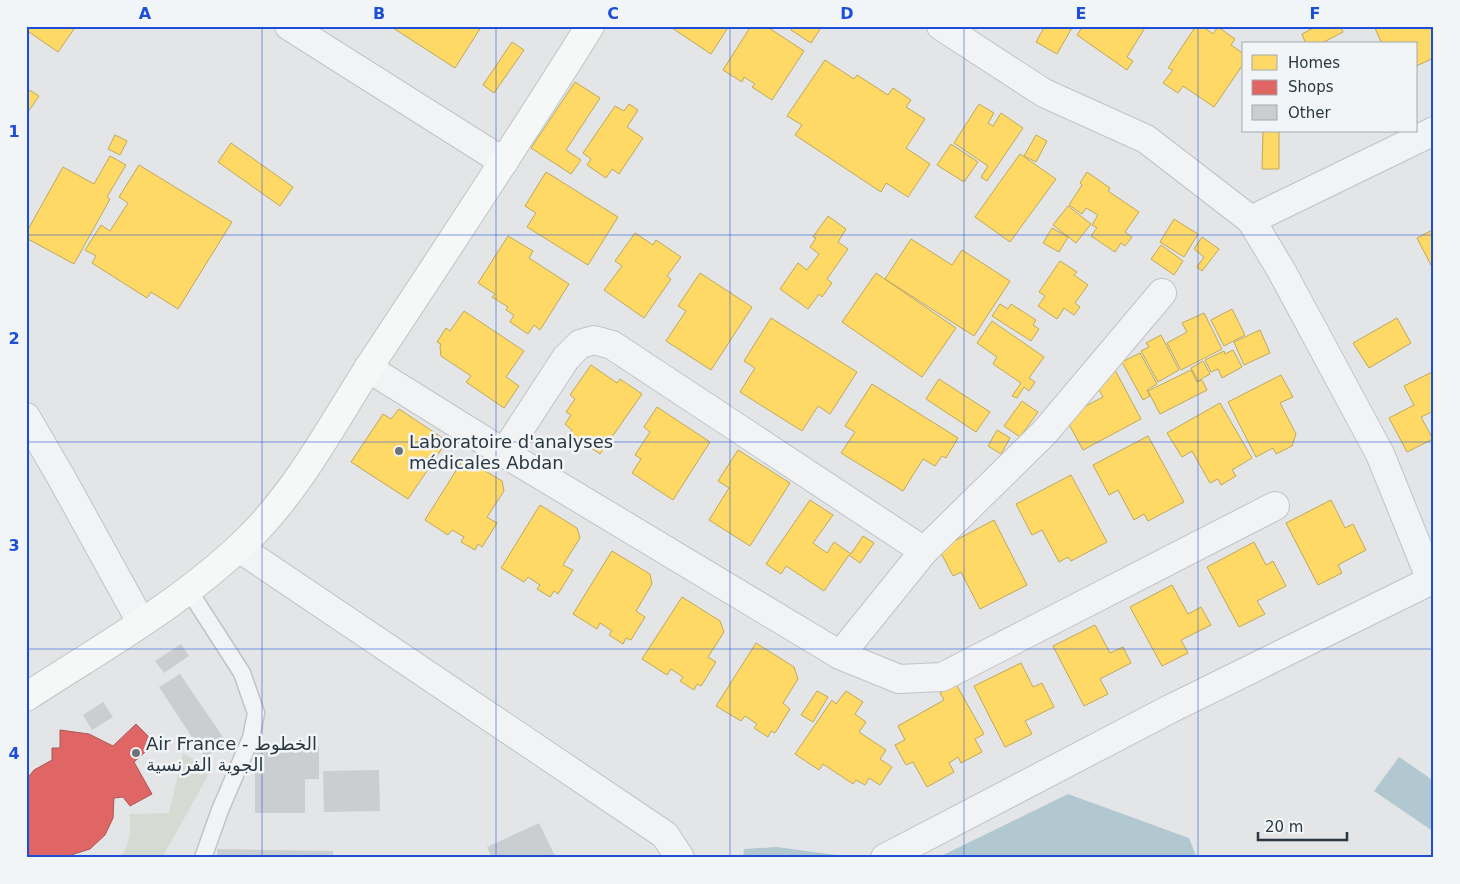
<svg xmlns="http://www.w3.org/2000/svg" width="1460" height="884" font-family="'DejaVu Sans','Noto Naskh Arabic',sans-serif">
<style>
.green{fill:#d5dbd3}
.water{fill:#b2c8d1}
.homes{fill:#ffd966;stroke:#bfa85b}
.shops{fill:#e06666;stroke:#a9585b}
.building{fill:#cbced0}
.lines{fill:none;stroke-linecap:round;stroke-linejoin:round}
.lane-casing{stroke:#c1c3c5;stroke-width:19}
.street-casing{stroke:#c1c3c5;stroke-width:30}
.secondary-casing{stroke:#c1c3c5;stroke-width:30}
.lane{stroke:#f2f3f5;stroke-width:16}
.street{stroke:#f2f3f5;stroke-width:28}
.secondary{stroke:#f6f7f7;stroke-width:28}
.grid{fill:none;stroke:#1d4ed8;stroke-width:1;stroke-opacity:0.55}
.poi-dot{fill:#6b747a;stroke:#f1f5f7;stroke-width:2}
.labels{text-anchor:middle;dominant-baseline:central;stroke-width:5;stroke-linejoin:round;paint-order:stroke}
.poi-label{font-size:18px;fill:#2a3740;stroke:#f1f5f7;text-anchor:start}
.neatline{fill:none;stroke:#1d4ed8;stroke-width:2}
.grid-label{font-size:16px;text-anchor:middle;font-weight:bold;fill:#1d4ed8}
</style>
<rect width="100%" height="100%" fill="#e3e5e7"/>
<!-- green -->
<path class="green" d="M 183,753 L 211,770 L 162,858 L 121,858 C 130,841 132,832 129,814 L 169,813 Z"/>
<!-- water -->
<g class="water">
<path d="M 1399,757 L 1434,781 L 1434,832 L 1374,791 Z"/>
<path d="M 1068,794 L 1189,838 L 1197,858 L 937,858 Z"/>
<path d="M 777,847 L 858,858 L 743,858 L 744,849 Z"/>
</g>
<!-- homes -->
<g class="homes">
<path d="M 26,26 L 76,26 L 58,52 L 26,30 Z"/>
<path d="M 390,26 L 480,26 L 481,27 L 455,68 Z"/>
<path d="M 669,26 L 729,26 L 711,54 Z"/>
<path d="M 751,26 L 766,26 L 804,51 L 772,100 L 752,87 L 755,84 L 744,77 L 742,82 L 723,70 Z"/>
<path d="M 793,26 L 822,26 L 811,43 L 791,30 Z"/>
<path d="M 1045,26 L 1073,26 L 1057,54 L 1036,42 Z"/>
<path d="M 1083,26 L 1146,26 L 1127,57 L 1133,61 L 1127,70 L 1077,35 Z"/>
<path d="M 1196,26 L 1202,26 L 1213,34 L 1218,27 L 1235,39 L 1231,45 L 1244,54 L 1244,63 L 1214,107 L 1183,86 L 1178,93 L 1163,83 L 1173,70 L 1168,68 Z"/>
<path d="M 1317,26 L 1340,26 L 1343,32 L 1320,44 L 1306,44 L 1302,34 Z"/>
<path d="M 1374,26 L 1434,26 L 1434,58 L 1416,66 L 1416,44 L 1382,44 Z"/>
<path d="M 512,42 L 524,50 L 494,93 L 483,85 Z"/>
<path d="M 825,60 L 854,79 L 857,75 L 888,95 L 893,88 L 911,100 L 906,107 L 925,119 L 906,148 L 930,164 L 908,197 L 886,183 L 881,192 L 795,135 L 802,125 L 787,116 Z"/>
<path d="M 575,82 L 600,98 L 566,150 L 581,160 L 571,174 L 531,148 Z"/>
<path d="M 26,88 L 39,96 L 26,115 Z"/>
<path d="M 629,104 L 638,110 L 627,127 L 643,138 L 619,174 L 612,169 L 606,178 L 587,165 L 591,159 L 583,153 L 615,106 L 624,111 Z"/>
<path d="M 979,104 L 994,113 L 988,123 L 993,126 L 1001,113 L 1023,128 L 987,181 L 981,177 L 988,166 L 954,143 Z"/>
<path d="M 1263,131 L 1279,131 L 1279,169 L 1262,169 Z"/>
<path d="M 115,135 L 127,141 L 120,155 L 108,149 Z"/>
<path d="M 1036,135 L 1047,141 L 1036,162 L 1024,156 Z"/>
<path d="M 231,143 L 293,187 L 280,206 L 218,162 Z"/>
<path d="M 951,144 L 978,162 L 964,182 L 937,165 Z"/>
<path d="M 1020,154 L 1056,179 L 1010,242 L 975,217 Z"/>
<path d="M 110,156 L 126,165 L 107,197 L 110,199 L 74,264 L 26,238 L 26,233 L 63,167 L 94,184 Z"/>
<path d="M 139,165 L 232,222 L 178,309 L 151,292 L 147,298 L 92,263 L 96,256 L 85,250 L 101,225 L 110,231 L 128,203 L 119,197 Z"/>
<path d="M 546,172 L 618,217 L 588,265 L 527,227 L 536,213 L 525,206 Z"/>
<path d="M 1087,172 L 1110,188 L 1108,191 L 1139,212 L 1125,232 L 1132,237 L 1125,246 L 1121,243 L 1115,252 L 1091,236 L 1097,228 L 1092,225 L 1098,215 L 1086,208 L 1082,214 L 1069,205 L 1082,185 L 1080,183 Z"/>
<path d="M 1068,206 L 1091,224 L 1076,243 L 1053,225 Z"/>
<path d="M 828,216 L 846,229 L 838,242 L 848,249 L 827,279 L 832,283 L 822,297 L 819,294 L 808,309 L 780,289 L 798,263 L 807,270 L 819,254 L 810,247 L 816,238 L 813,237 Z"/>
<path d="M 1174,219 L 1198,234 L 1184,257 L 1160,242 Z"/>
<path d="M 1052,228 L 1068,237 L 1059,252 L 1043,243 Z"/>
<path d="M 1434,229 L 1434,271 L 1417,238 Z"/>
<path d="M 635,233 L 653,245 L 656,240 L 681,257 L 667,276 L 671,279 L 644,318 L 604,290 L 622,266 L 615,261 Z"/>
<path d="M 508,236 L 533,251 L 529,258 L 569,284 L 540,330 L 534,325 L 528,334 L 510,322 L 514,315 L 506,310 L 508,307 L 492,297 L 495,294 L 478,283 Z"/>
<path d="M 1202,237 L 1219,249 L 1202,271 L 1197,267 L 1204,257 L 1194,249 Z"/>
<path d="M 911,239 L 952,265 L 962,250 L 1010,281 L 974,336 L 885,279 Z"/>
<path d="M 1161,245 L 1183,261 L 1174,275 L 1151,259 Z"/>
<path d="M 1060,261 L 1077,272 L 1074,275 L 1088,285 L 1075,303 L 1080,307 L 1074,315 L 1064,308 L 1057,319 L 1038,306 L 1045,296 L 1039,292 Z"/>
<path d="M 700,273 L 752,307 L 711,370 L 666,341 L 686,311 L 678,306 Z"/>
<path d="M 876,273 L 956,328 L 922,377 L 842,322 Z"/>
<path d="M 1000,304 L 1008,309 L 1011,304 L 1036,320 L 1033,325 L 1039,329 L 1031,341 L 992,316 Z"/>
<path d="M 1232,309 L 1245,335 L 1224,346 L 1211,320 Z"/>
<path d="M 464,311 L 524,351 L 506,377 L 519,386 L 504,408 L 466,382 L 471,376 L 441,356 L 440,346 L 441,344 L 437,342 L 446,328 L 450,331 Z"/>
<path d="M 1204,313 L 1222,349 L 1181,370 L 1167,343 L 1187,332 L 1182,323 Z"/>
<path d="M 771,318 L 857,372 L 830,414 L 818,406 L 802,431 L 740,392 L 755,368 L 744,361 Z"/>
<path d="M 1397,318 L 1411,343 L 1369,368 L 1353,343 Z"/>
<path d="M 992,321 L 1044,357 L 1029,378 L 1035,382 L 1029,391 L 1024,387 L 1017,398 L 1012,396 L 1021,383 L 993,364 L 997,357 L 977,343 Z"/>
<path d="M 1260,330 L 1270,353 L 1244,365 L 1234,342 Z"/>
<path d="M 1161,335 L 1179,370 L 1158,382 L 1141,351 L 1149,347 L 1146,343 Z"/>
<path d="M 1233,350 L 1242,367 L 1222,378 L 1218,369 L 1211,372 L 1205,360 L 1224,351 L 1225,354 Z"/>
<path d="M 1140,353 L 1157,384 L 1147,390 L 1150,396 L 1143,400 L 1122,362 Z"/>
<path d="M 1203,361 L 1210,374 L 1198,381 L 1191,368 Z"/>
<path d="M 591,365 L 617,383 L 620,379 L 642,394 L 600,454 L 570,433 L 572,430 L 565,424 L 571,415 L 566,412 L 575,399 L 570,395 Z"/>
<path d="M 1115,370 L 1141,419 L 1083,450 L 1065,417 L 1103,397 L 1094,381 Z"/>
<path d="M 1191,370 L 1197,382 L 1202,380 L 1207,390 L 1160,414 L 1148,391 Z"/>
<path d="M 1434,371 L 1434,411 L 1421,417 L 1433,439 L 1407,452 L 1389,418 L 1414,405 L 1404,386 Z"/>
<path d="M 1281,375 L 1293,397 L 1280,403 L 1296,434 L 1292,446 L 1276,454 L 1273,448 L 1256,457 L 1228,402 Z"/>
<path d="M 939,379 L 990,412 L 976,432 L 926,399 Z"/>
<path d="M 872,384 L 958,438 L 946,458 L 942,456 L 935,466 L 923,459 L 903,491 L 841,453 L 855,432 L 845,426 Z"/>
<path d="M 1022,401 L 1038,412 L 1020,437 L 1004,426 Z"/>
<path d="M 1220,403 L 1252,458 L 1232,470 L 1236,476 L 1221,485 L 1218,479 L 1210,483 L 1192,451 L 1182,457 L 1167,433 Z"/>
<path d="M 657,407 L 710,442 L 673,500 L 632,473 L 641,459 L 635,455 L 650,432 L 644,427 Z"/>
<path d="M 399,409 L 447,441 L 408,499 L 351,462 L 383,414 L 391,419 Z"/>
<path d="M 997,430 L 1010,438 L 1001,454 L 988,446 Z"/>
<path d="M 1148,436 L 1184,502 L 1148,521 L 1144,514 L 1134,520 L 1118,490 L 1109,495 L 1093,465 Z"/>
<path d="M 738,450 L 790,483 L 750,546 L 709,520 L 729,488 L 718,481 Z"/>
<path d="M 464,458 L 502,481 L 504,491 L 487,517 L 497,523 L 482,547 L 478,544 L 475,550 L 461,542 L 464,537 L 452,530 L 448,535 L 425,520 Z"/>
<path d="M 1071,475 L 1107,542 L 1071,561 L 1068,557 L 1059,562 L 1042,530 L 1032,535 L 1016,504 Z"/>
<path d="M 810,500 L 833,515 L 813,543 L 827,553 L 834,542 L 851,554 L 863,536 L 874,543 L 860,563 L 849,555 L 824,591 L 786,566 L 781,574 L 766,564 Z"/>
<path d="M 1331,500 L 1345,528 L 1353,524 L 1366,550 L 1338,565 L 1342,573 L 1318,585 L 1286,523 Z"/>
<path d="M 540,505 L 577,528 L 580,538 L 563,565 L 573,570 L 558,594 L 554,591 L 550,597 L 537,589 L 540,585 L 528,577 L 524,582 L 501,568 Z"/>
<path d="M 994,520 L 1027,585 L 980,609 L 961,572 L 953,576 L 939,549 Z"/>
<path d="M 1254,542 L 1266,565 L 1273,561 L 1286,586 L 1257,601 L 1265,614 L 1239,627 L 1207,567 Z"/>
<path d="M 612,551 L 650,574 L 652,584 L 636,611 L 645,617 L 631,640 L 626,638 L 623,644 L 609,635 L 612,631 L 600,623 L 597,629 L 573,614 Z"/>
<path d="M 1172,585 L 1188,614 L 1201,607 L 1211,625 L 1181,640 L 1188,653 L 1162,666 L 1130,607 Z"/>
<path d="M 682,597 L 720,621 L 724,632 L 708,657 L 716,662 L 701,686 L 697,684 L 694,690 L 680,681 L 683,677 L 671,669 L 667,675 L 642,659 Z"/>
<path d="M 1095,625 L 1110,653 L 1123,647 L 1131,663 L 1100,679 L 1108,694 L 1084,706 L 1053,646 Z"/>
<path d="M 756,643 L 794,667 L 798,679 L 783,703 L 790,709 L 775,733 L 771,731 L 768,737 L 754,728 L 757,724 L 745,716 L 741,721 L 716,706 Z"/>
<path d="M 1021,663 L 1033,687 L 1042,683 L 1054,707 L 1025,721 L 1032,734 L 1005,747 L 974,686 Z"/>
<path d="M 956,684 L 984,734 L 975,739 L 982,752 L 961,763 L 958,757 L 949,763 L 954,772 L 927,787 L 913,762 L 906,765 L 895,745 L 905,740 L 898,726 L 944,700 L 940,693 Z"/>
<path d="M 817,691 L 828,697 L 813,722 L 801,715 Z"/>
<path d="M 846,691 L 863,702 L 855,714 L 866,722 L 859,732 L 886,750 L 880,759 L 892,767 L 880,785 L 869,778 L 865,785 L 856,780 L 853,784 L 823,764 L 819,770 L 795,754 L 832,700 L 836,704 Z"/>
</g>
<!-- shops -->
<path class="shops" d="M 136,724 L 155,743 L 134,762 L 152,794 L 130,806 L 123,797 L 114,798 L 113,818 L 105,835 L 90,849 L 71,855 L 71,858 L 26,858 L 26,780 L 34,770 L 52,760 L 52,748 L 60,748 L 60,730 L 89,734 L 113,746 Z"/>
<!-- building -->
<g class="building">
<path d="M 181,644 L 189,656 L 164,673 L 155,661 Z"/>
<path d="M 180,674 L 227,743 L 205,757 L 159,687 Z"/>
<path d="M 103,702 L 113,717 L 92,730 L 83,715 Z"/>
<path d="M 319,746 L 319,779 L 305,779 L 305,813 L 255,813 L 255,747 Z"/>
<path d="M 379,770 L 380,811 L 324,812 L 323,771 Z"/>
<path d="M 539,823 L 556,858 L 492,858 L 487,847 Z"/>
<path d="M 217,849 L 333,851 L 333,858 L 217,858 Z"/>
</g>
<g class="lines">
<!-- lane casing -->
<g class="lane-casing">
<path id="lane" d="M 188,589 L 242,673 L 256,713 L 251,738 L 220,810 L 203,858"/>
</g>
<!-- street casing -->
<g class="street-casing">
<g id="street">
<path d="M 289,26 L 504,162"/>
<path d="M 941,26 L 1044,93 L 1146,139 L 1251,220 L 1434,131"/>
<path d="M 1251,220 L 1281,270 L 1380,454 L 1431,580"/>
<path d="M 368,368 L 504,453 L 840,655 L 899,679 L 942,677 L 1275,506"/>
<path d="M 26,417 L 61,477 L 141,622"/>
<path d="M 504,453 L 566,358 L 580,344 L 594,340 L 612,345 L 924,551"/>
<path d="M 239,548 L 665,835 L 680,858"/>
<path d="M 840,655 L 924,551 L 1044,433 L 1162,293"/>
<path d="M 885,858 L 1170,709 L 1434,579"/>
</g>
</g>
<!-- secondary casing -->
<g class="secondary-casing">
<path id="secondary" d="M 26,697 C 103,647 186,601 251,536 C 301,485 333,423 371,364 C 445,252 519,140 590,26"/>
</g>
<!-- lane -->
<use href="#lane" class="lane"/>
<!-- street -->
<use href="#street" class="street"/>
<!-- secondary -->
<use href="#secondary" class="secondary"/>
</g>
<!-- grid -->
<path class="grid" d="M 262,26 L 262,858M 496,26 L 496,858M 730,26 L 730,858M 964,26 L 964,858M 1198,26 L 1198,858M 26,235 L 1434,235M 26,442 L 1434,442M 26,649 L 1434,649"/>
<!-- markers -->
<g class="poi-dot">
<circle cx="399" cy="451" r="5"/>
<circle cx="136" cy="753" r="5"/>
</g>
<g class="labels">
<!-- poi labels -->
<g class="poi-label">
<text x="409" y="441">Laboratoire d'analyses<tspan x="409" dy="21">médicales Abdan</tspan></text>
<text x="146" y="743">Air France - الخطوط<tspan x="146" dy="21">الجوية الفرنسية</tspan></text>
</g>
</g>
<!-- border -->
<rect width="1460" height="884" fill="none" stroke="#f1f5f7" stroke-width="55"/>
<!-- legend -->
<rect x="1242" y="42" width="175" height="90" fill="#f1f5f7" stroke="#a1a9ae"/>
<rect x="1252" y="55" width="25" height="15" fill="#ffd966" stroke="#a1a9ae"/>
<text x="1288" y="68" font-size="15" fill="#2a3740">Homes</text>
<rect x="1252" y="80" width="25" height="15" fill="#e06666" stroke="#a1a9ae"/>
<text x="1288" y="92" font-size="15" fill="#2a3740">Shops</text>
<rect x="1252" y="105" width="25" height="15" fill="#cbced0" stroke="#a1a9ae"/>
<text x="1288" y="118" font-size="15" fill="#2a3740">Other</text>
<!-- scale -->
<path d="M1258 832v8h89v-8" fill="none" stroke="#2a3740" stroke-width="2.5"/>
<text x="1265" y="832" font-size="15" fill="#2a3740" stroke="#f1f5f7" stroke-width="4" paint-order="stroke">20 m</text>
<rect x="28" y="28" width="1404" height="828" class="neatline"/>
<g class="grid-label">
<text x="145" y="19">A</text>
<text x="379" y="19">B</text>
<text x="613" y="19">C</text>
<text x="847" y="19">D</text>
<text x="1081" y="19">E</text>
<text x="1315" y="19">F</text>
<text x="14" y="137">1</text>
<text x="14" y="344">2</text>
<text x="14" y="551">3</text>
<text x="14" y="759">4</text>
</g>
</svg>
